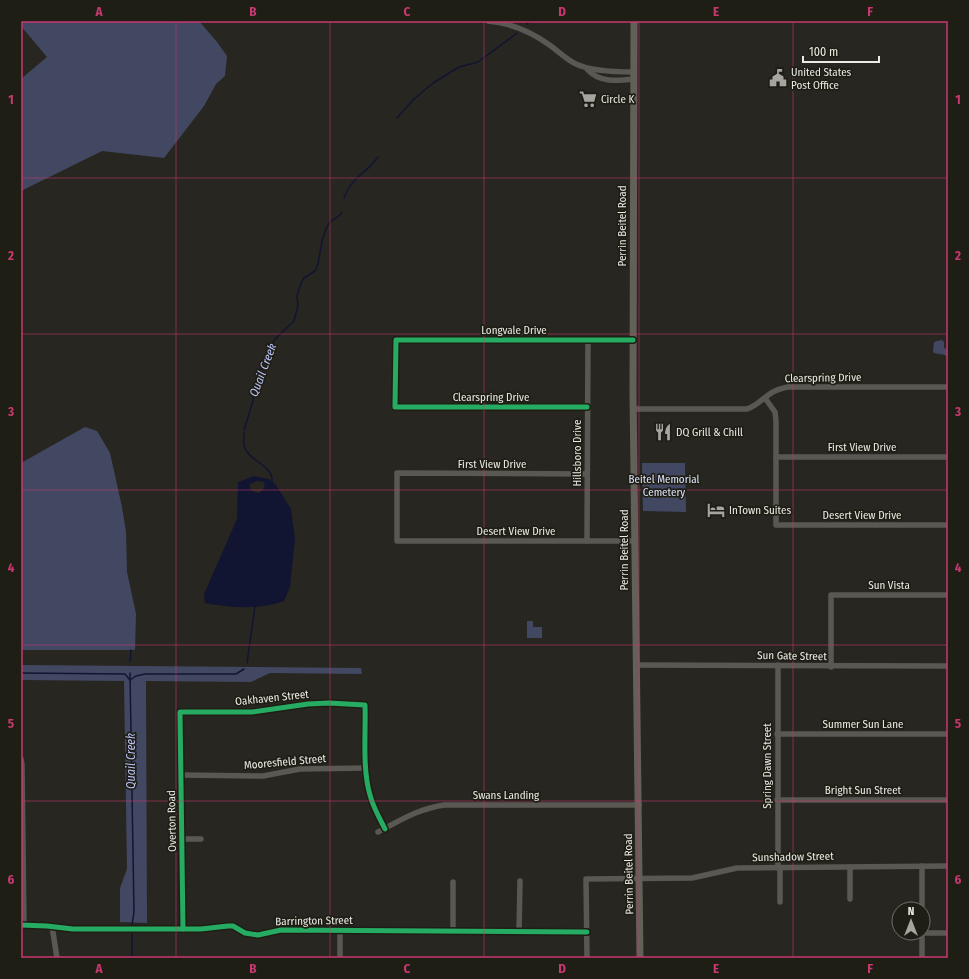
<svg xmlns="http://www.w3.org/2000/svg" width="969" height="979" font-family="'Fira Sans Condensed',sans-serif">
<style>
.green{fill:#434862}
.water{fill:#121531;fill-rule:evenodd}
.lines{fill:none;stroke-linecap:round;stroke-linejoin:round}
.stream{stroke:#121531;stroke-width:1.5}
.minor{stroke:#5a5852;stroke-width:5.5}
.major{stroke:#626158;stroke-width:7}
.cycleway-casing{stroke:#1f1e15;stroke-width:8}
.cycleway{stroke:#26ab63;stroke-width:5}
.grid{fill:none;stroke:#c83870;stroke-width:1;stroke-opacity:0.55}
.labels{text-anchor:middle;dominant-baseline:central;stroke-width:3.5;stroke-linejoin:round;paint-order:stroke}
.poi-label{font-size:11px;fill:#ebeae4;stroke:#1f1e15;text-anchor:start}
.street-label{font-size:11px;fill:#ebeae4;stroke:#1f1e15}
.park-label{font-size:11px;fill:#dde3fe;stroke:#1f1e15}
.water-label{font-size:12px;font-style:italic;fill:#bac4f9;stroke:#1f1e15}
.neatline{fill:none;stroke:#c83870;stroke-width:1.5}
.grid-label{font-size:13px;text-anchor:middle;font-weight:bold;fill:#c83870}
</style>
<rect width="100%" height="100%" fill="#272621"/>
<!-- green -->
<g class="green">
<path d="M 21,21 L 199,21 L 217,42 L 227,56 L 225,76 L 216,84 L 204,106 L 164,158 L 102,151 L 21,191 L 21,79 L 47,57 L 21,26 Z"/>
<path d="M 942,340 L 944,342 L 944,348 L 948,349 L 948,358 L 945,355 L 934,353 L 933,351 L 934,342 L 937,341 Z"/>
<path d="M 85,427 L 97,431 L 110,453 L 122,507 L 126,532 L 127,572 L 136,614 L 135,650 L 21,650 L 21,463 Z"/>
<path d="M 642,463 L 685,463 L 686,512 L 643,511 Z"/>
<path d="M 527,621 L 533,621 L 533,627 L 542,627 L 542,638 L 527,638 Z"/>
<path d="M 21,665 L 361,668 L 362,674 L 270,673 L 251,682 L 146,681 L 147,923 L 120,922 L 120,888 L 127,869 L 124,681 L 21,680 Z"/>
</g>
<!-- water -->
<path class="water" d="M 254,476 L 269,479 L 276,485 L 291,509 L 295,539 L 290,587 L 284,601 C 260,610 230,608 205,603 L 204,594 L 237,519 L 238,482 ZM 257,481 L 263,482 L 265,484 L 263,490 L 259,493 L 252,491 L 250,487 L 250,484 Z"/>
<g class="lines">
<!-- stream -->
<g class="stream">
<path d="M 527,24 L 530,21"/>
<path d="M 397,118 L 414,99 L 433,83 L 459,67 L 478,62 L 517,33"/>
<path d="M 344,198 C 352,176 366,174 378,157"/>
<path d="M 244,430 L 253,401 L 254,388 L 265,358 L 275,339 L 294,321 L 298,305 L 297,296 L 301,283 L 304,278 L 315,271 L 318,264 L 322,241 L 326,229 L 330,222 L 340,215 L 342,212"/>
<path d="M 244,433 C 244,437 243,443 244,446 C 249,462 275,465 272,484"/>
<path d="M 130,662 L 131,650"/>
<path d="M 247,663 L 255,606"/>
<path d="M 21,673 L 125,674 L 130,680"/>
<path d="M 130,673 L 134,912 L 132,925 L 132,958"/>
<path d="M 130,680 L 136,676 L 145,674 L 236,674 L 244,669"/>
</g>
<!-- minor -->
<g class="minor">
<path d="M 488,21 C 511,23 532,32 551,46 C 559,52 567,60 576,64 C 591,71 616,72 633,72"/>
<path d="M 587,69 C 599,83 617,81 634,79"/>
<path d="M 765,398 L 775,412 L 776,421 L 776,525 L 948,525"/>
<path d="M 587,407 L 395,407 L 396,340 L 633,340"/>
<path d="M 633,409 L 747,409 C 758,406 764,396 775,391 C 779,389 783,388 788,387 L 948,387"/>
<path d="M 776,457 L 948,457"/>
<path d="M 587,474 L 397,473 L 397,541 L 634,541"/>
<path d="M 587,541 L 588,340"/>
<path d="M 636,665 L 948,666"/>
<path d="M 831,667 L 831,595 L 948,595"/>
<path d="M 777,734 L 948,734"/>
<path d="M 21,759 L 22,765 L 24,926"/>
<path d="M 181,775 L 263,776 L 300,769 L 366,768"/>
<path d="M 777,800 L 948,800"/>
<path d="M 378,832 C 401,820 418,809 444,805 L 639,805"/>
<path d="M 182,839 L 201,839"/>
<path d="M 922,866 L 922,909"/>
<path d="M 778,868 L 778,665"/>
<path d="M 780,868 L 780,902"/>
<path d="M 453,882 L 453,932"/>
<path d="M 850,899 L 850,867"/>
<path d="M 21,925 L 47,926 L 73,929 L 201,929 L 228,926 L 233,926 L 245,933 L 258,935 L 281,930 L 587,932"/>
<path d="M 52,926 L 57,958"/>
<path d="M 183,929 L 180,712 L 252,712 L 308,704 L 329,703 L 365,705 C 366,732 362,768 370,795 C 373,807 379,817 385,829"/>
<path d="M 340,930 L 340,958"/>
<path d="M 519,932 L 520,881"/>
<path d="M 922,933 L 922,958"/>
<path d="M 923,933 L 948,933"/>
<path d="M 587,958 L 586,879 L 692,878 L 737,868 L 948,866"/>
</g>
<!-- major -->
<path class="major" d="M 634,21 L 633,394 L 640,958"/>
<!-- cycleway casing -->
<g class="cycleway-casing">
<g id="cycleway">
<path d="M 587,407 L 395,407 L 396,340 L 633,340"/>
<path d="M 21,925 L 47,926 L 73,929 L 201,929 L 228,926 L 233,926 L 245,933 L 258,935 L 281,930 L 587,932"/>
<path d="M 183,929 L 180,712 L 252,712 L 308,704 L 329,703 L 365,705 C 366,732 362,768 370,795 C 373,807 379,817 385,829"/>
</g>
</g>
<!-- cycleway -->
<use href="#cycleway" class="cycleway"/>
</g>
<!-- grid -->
<path class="grid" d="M 176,21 L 176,958M 330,21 L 330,958M 484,21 L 484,958M 639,21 L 639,958M 793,21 L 793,958M 21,178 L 948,178M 21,334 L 948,334M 21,490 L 948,490M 21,645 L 948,645M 21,801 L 948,801"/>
<!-- icons -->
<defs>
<g id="civic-bare" transform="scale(1.38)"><path d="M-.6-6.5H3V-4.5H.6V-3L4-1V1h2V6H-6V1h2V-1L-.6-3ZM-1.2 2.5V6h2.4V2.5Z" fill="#a6a5a0" stroke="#1f1e15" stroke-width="2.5" paint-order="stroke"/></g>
<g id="supermarket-bare" transform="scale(1.38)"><path d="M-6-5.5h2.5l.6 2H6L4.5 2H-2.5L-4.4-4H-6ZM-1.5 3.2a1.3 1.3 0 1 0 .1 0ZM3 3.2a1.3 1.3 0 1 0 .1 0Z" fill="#a6a5a0" stroke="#1f1e15" stroke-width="2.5" paint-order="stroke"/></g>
<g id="restaurant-bare" transform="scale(1.38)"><path d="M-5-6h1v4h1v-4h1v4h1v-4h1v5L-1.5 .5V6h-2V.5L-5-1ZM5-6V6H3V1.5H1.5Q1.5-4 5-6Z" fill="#a6a5a0" stroke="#1f1e15" stroke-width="2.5" paint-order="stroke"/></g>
<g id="hotel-bare" transform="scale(1.38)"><path d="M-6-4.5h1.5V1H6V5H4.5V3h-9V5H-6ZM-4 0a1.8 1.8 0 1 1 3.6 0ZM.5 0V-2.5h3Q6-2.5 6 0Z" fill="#a6a5a0" stroke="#1f1e15" stroke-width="2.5" paint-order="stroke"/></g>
</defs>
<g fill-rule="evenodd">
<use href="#civic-bare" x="778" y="78"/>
<use href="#supermarket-bare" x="588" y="99"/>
<use href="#restaurant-bare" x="663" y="432"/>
<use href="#hotel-bare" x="716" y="510"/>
</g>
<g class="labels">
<!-- poi labels -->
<g class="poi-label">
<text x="791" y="72">United States<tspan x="791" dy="13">Post Office</tspan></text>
<text x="601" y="99">Circle K</text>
<text x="676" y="432">DQ Grill &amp; Chill</text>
<text x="729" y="510">InTown Suites</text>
</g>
<!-- street labels -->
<g class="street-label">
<text transform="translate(622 226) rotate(-90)">Perrin Beitel Road</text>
<text x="514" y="330">Longvale Drive</text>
<text transform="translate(823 378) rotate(-1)">Clearspring Drive</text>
<text x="491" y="397">Clearspring Drive</text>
<text x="862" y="447">First View Drive</text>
<text transform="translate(577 453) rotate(-90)">Hillsboro Drive</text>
<text x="492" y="464">First View Drive</text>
<text x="862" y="515">Desert View Drive</text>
<text x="516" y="531">Desert View Drive</text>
<text transform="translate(624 550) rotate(-90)">Perrin Beitel Road</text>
<text x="889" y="585">Sun Vista</text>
<text transform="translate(792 656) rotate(1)">Sun Gate Street</text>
<text transform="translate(272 698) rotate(-6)">Oakhaven Street</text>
<text x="863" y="724">Summer Sun Lane</text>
<text transform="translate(285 762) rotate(-5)">Mooresfield Street</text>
<text transform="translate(767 766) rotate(-90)">Spring Dawn Street</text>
<text x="863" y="790">Bright Sun Street</text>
<text x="506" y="795">Swans Landing</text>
<text transform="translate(172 821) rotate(-91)">Overton Road</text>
<text transform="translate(793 857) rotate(-1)">Sunshadow Street</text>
<text transform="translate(629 874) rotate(-91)">Perrin Beitel Road</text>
<text transform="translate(314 921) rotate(-1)">Barrington Street</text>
</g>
<!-- park labels -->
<g class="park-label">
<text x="664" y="479">Beitel Memorial<tspan x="664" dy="13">Cemetery</tspan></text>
</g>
<!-- water labels -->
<g class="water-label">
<text transform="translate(263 370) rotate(-69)">Quail Creek</text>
<text transform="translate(131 761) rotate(-90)">Quail Creek</text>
</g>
</g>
<!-- border -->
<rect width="969" height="979" fill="none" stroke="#1f1e15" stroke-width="44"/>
<!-- north arrow -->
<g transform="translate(911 921)"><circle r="19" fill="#1f1e15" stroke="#717068"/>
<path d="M0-3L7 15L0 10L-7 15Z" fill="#a6a5a0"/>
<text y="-6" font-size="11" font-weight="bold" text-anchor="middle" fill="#ebeae4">N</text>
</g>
<!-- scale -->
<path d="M803 56v6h76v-6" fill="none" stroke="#ebeae4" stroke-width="2"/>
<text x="809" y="56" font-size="12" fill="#ebeae4" stroke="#1f1e15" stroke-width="3" paint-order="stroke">100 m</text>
<rect x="22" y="22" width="925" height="935" class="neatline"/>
<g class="grid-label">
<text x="99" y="16">A</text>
<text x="253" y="16">B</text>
<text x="407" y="16">C</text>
<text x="562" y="16">D</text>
<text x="716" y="16">E</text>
<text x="870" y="16">F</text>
<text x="11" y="104">1</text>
<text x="958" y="104">1</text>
<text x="11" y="260">2</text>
<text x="958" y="260">2</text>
<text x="11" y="416">3</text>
<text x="958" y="416">3</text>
<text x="11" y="572">4</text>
<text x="958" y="572">4</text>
<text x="11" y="728">5</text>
<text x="958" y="728">5</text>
<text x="11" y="884">6</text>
<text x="958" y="884">6</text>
<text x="99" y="973">A</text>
<text x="253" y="973">B</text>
<text x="407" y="973">C</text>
<text x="562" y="973">D</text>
<text x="716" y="973">E</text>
<text x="870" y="973">F</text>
</g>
</svg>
